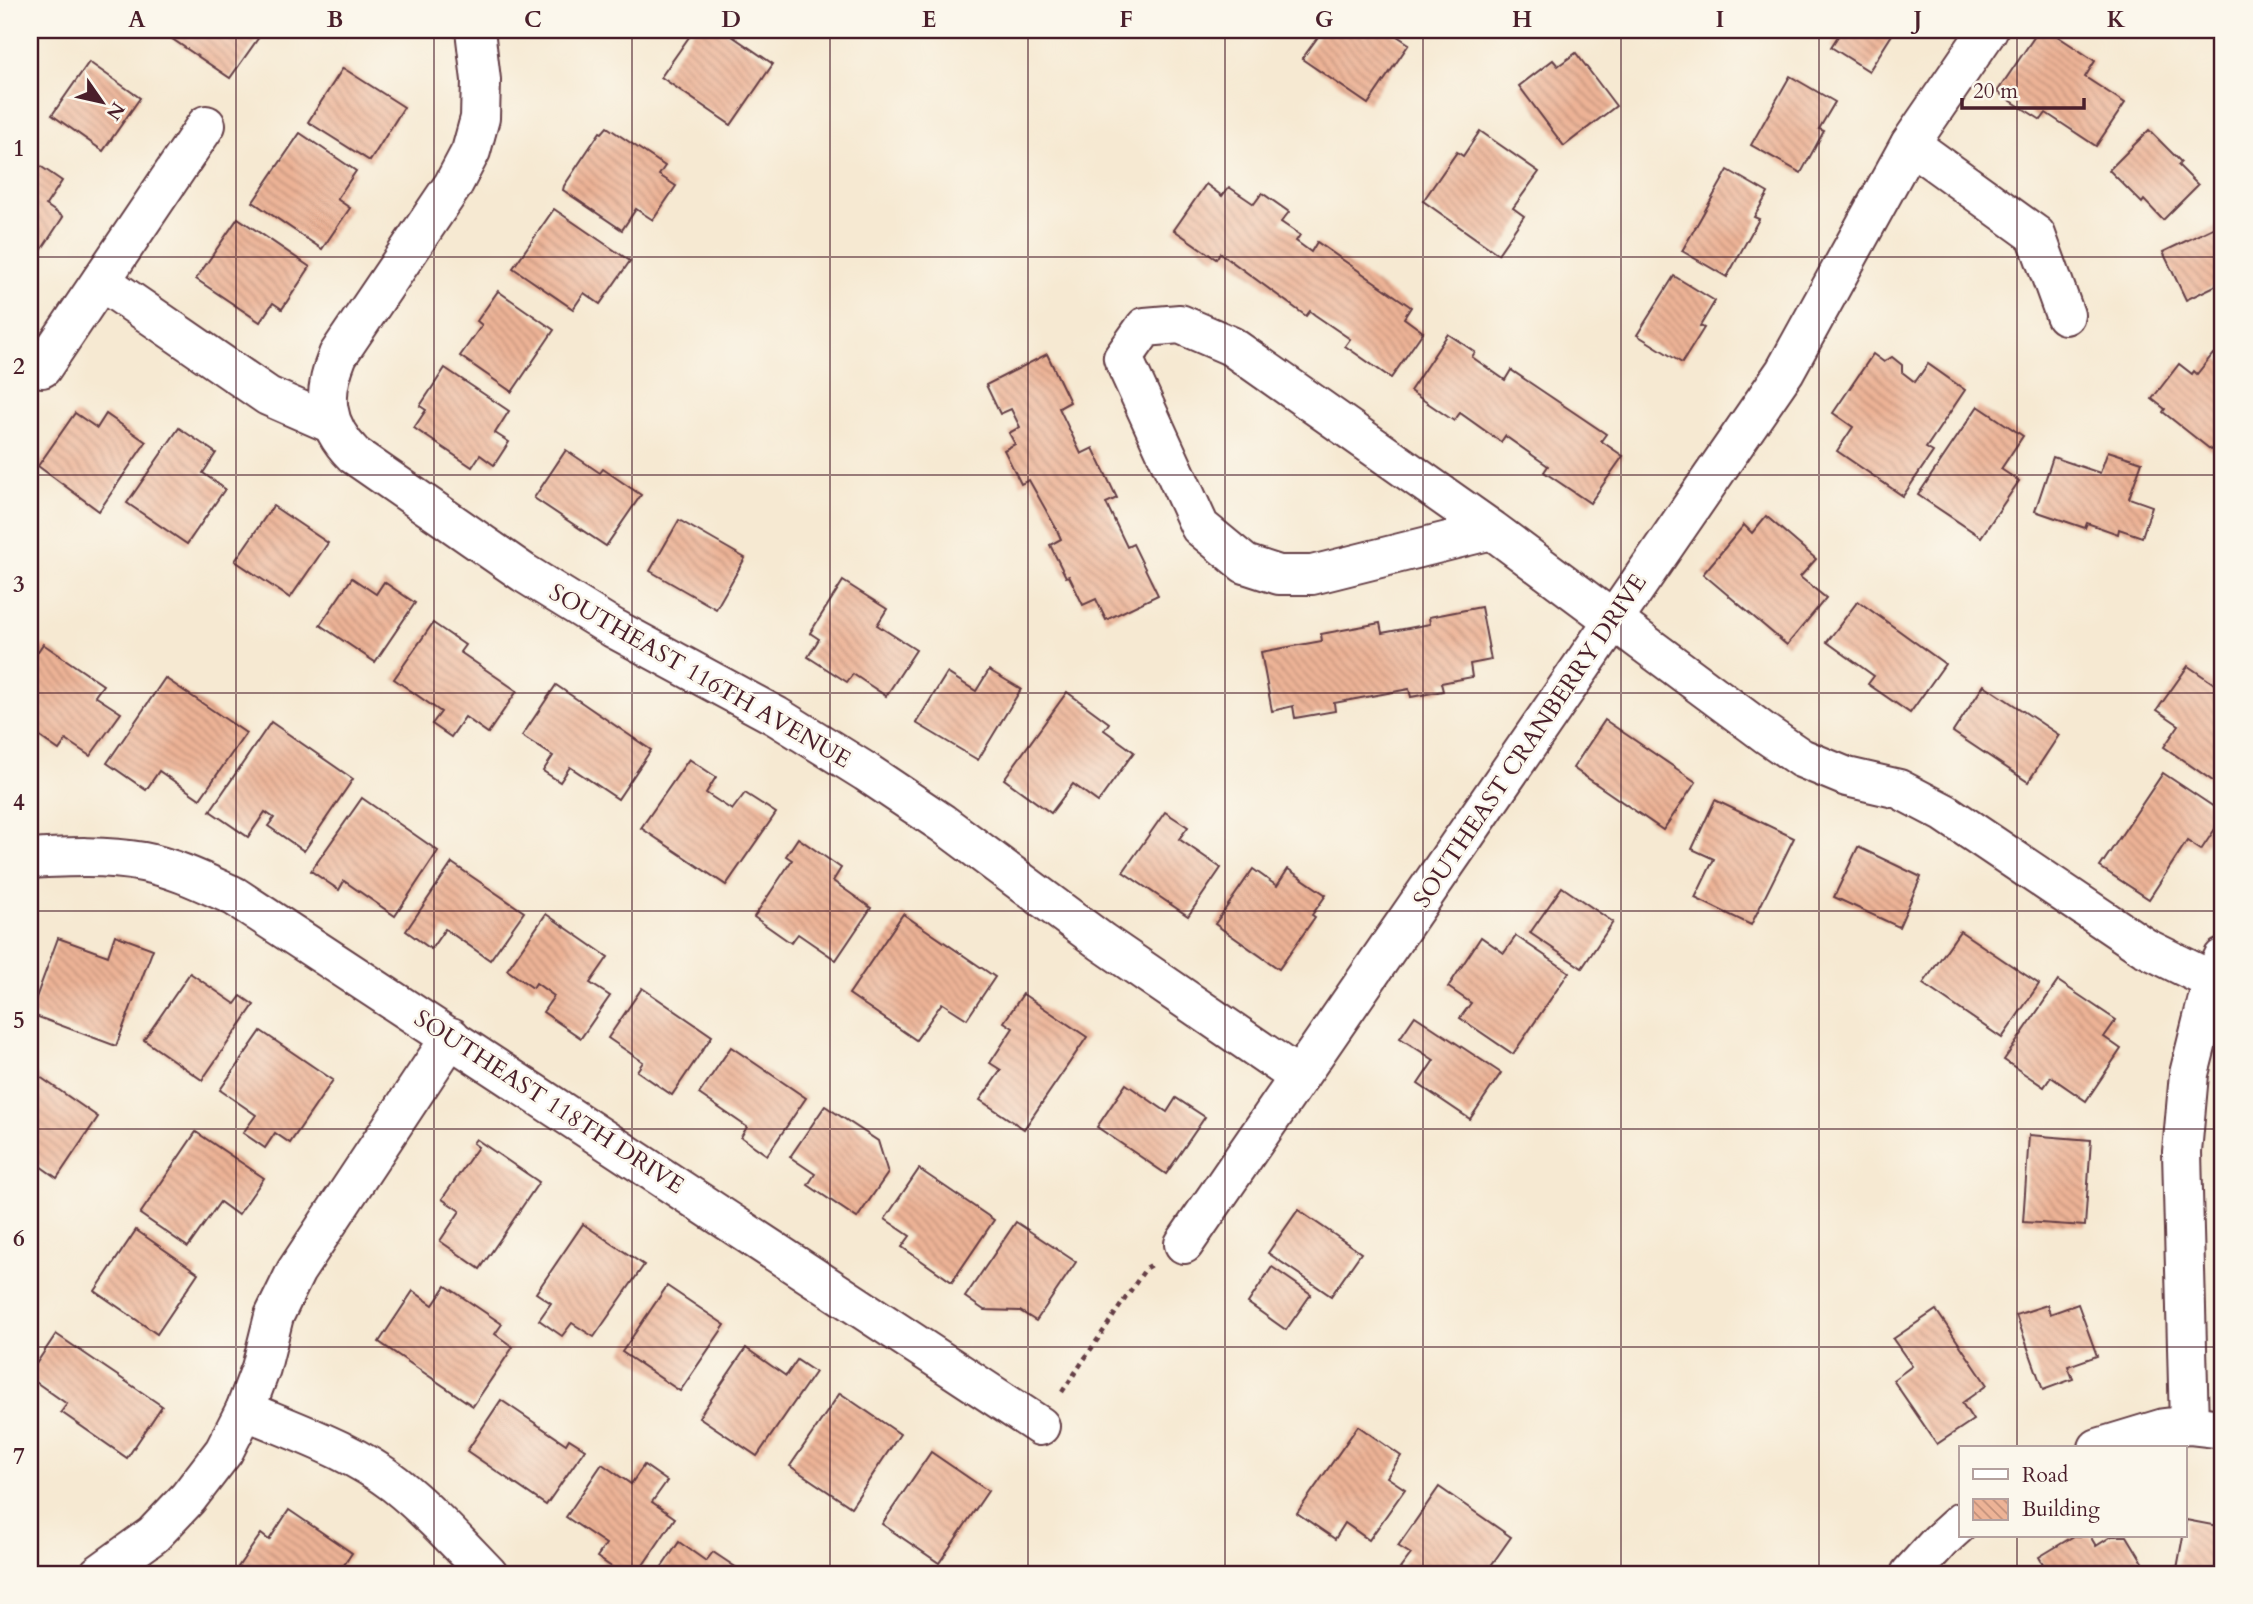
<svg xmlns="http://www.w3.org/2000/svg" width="2253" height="1604" font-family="Cardo,serif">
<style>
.building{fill:url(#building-back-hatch)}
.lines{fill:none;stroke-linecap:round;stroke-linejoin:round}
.street-casing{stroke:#643d44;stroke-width:42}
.path{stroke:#643d44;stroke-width:4.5;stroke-dasharray:5 5;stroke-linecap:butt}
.street{stroke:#fff;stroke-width:38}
.grid{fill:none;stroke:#4a1f2b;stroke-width:2;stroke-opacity:0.55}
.labels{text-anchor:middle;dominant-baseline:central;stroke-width:5;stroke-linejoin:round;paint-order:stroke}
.street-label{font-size:24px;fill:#4a1f2b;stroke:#fbf7ec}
.neatline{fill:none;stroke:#4a1f2b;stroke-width:2.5}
.grid-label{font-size:23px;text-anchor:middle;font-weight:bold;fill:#4a1f2b}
</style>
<defs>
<pattern id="building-back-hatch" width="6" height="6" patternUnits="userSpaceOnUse" patternTransform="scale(1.75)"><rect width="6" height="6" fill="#edb396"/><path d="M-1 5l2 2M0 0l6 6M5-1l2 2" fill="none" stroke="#c2917b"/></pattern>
</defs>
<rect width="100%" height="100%" fill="#fbf7ec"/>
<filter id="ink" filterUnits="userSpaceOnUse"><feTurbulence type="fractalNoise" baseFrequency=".0143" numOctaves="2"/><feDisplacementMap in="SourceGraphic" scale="14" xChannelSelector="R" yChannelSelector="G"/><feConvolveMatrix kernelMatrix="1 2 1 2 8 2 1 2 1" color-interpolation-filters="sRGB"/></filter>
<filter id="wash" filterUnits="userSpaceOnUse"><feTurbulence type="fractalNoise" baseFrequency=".00686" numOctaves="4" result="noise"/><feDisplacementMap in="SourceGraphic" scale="28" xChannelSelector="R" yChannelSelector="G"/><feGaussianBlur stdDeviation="1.57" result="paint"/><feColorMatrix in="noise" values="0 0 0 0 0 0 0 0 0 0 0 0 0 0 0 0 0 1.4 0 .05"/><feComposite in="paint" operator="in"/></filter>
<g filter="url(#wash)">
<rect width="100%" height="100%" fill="#f6e9d2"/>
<g id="blocks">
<!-- building -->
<g class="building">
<path d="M 159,30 L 264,30 L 230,78 Z"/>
<path d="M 694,30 L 723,30 L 773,64 L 731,125 L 661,77 Z"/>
<path d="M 1323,30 L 1355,30 L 1365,36 L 1369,30 L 1388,30 L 1409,44 L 1368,104 L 1302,59 Z"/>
<path d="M 1842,30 L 1895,30 L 1869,71 L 1831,47 Z"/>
<path d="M 2039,30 L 2048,30 L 2095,61 L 2085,77 L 2125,103 L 2096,146 L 2046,113 L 2041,120 L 1997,92 Z"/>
<path d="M 1576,53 L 1616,106 L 1564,146 L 1519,86 L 1553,60 L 1558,66 Z"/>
<path d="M 89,62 L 140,98 L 103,151 L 52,115 Z"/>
<path d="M 343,68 L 404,107 L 370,161 L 308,122 Z"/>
<path d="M 1790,76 L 1835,102 L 1819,129 L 1824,131 L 1801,173 L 1751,145 Z"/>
<path d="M 607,127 L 665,166 L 659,175 L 676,186 L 653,220 L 636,209 L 622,230 L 563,190 L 564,186 L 600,132 L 602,133 Z"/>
<path d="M 2149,130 L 2181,162 L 2178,165 L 2198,185 L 2163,220 L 2144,200 L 2142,203 L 2109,170 Z"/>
<path d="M 1480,131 L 1539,172 L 1513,208 L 1524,216 L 1498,254 L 1423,201 L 1457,152 L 1463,156 Z"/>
<path d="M 300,133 L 356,171 L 337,199 L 350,208 L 322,249 L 253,202 Z"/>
<path d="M 30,159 L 62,181 L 46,205 L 63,217 L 40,252 L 30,246 Z"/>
<path d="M 1728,170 L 1768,193 L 1754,217 L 1759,219 L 1727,277 L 1682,251 Z"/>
<path d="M 1206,184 L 1222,196 L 1229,187 L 1254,204 L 1262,193 L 1289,212 L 1281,222 L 1300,235 L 1296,241 L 1311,252 L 1317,242 L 1411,307 L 1404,318 L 1423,332 L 1391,378 L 1345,346 L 1350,339 L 1315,315 L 1310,311 L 1306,316 L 1220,253 L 1216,259 L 1174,230 Z"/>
<path d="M 554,209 L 630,261 L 600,304 L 584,293 L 573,309 L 513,268 Z"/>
<path d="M 238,218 L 310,267 L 282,309 L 273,303 L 260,322 L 196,279 Z"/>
<path d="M 2223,223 L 2223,282 L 2186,300 L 2163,252 Z"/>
<path d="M 1674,276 L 1715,301 L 1700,326 L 1704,328 L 1682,363 L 1637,335 Z"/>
<path d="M 498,291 L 554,330 L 512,392 L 460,356 L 482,325 L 477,321 Z"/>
<path d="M 1448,334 L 1475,352 L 1472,357 L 1505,380 L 1511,370 L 1606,434 L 1601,441 L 1623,456 L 1590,503 L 1544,472 L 1548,466 L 1505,436 L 1501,442 L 1460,413 L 1454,421 L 1410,391 Z"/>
<path d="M 1047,354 L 1070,402 L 1059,408 L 1081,454 L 1093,448 L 1117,498 L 1106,503 L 1127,547 L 1133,544 L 1158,595 L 1106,620 L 1096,599 L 1083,605 L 1069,576 L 1066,577 L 1050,545 L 1061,539 L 1056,528 L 1029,480 L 1021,484 L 1004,450 L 1015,444 L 1009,433 L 1020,427 L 1011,409 L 1000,414 L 986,385 Z"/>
<path d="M 1873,354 L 1884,362 L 1892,357 L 1902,365 L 1902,372 L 1915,382 L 1928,364 L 1965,390 L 1926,448 L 1933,452 L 1903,496 L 1837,451 L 1853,427 L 1833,413 Z"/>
<path d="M 2213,354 L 2223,362 L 2223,454 L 2214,447 L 2211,450 L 2163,412 L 2165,409 L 2152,399 L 2179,364 L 2192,374 L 2194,371 L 2197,374 Z"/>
<path d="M 445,368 L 509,411 L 495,433 L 509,442 L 494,465 L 480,455 L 472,467 L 414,428 L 426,410 L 420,406 Z"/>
<path d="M 1978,406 L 2023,436 L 2001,469 L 2019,481 L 1981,537 L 1918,495 Z"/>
<path d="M 75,413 L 97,428 L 106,414 L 146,442 L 99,511 L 38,466 Z"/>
<path d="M 179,428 L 216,453 L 203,473 L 225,489 L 187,544 L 127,503 Z"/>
<path d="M 566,450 L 600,473 L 603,469 L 641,495 L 606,546 L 534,498 Z"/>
<path d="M 2108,451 L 2142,462 L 2129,498 L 2152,506 L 2142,537 L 2119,529 L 2118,534 L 2087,523 L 2085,528 L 2035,511 L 2053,457 L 2100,473 Z"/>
<path d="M 273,506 L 328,543 L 290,598 L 235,561 Z"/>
<path d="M 1766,516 L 1816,559 L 1800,577 L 1826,598 L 1787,645 L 1703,574 L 1744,525 L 1752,533 Z"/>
<path d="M 679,520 L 745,558 L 716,609 L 650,571 Z"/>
<path d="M 352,578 L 376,594 L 384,582 L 415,603 L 375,662 L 320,625 Z"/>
<path d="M 843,581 L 887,609 L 877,625 L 916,650 L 886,696 L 853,674 L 847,682 L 808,657 L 819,639 L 810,633 Z"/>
<path d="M 1858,601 L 1945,664 L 1910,713 L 1868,684 L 1874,676 L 1827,642 Z"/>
<path d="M 1481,607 L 1491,660 L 1470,664 L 1472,677 L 1441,683 L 1443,691 L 1411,697 L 1409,689 L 1393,692 L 1334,703 L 1335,711 L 1295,718 L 1293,706 L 1272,711 L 1261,652 L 1322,641 L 1321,634 L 1380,623 L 1382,633 L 1430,624 L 1429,617 Z"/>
<path d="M 433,623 L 465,645 L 460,652 L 517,691 L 488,733 L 465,717 L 451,737 L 432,724 L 441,712 L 394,679 Z"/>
<path d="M 43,644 L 103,685 L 95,696 L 121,713 L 90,756 L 66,740 L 59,750 L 30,730 L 30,663 Z"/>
<path d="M 2188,666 L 2223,690 L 2223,788 L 2164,747 L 2179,725 L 2157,710 Z"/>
<path d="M 989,670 L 1021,689 L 978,760 L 916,723 L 947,673 L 976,691 Z"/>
<path d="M 165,678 L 246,733 L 200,799 L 159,771 L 146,790 L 107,763 Z"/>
<path d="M 556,685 L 651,750 L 618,799 L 570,767 L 560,782 L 543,771 L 553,756 L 522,736 Z"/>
<path d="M 1984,685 L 2059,735 L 2028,782 L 1953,732 Z"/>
<path d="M 1067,692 L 1109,723 L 1104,730 L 1134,752 L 1098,802 L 1073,784 L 1051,813 L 1004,779 Z"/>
<path d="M 1605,720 L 1696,782 L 1663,830 L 1573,768 Z"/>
<path d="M 271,722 L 353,779 L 304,851 L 268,826 L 274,818 L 265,812 L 248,837 L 210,811 Z"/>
<path d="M 689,759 L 716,777 L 706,793 L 732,810 L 745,793 L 776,813 L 726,885 L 641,828 Z"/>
<path d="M 2163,773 L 2223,813 L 2223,817 L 2201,850 L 2187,841 L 2149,899 L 2100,867 Z"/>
<path d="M 362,798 L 438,851 L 395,916 L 344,881 L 339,890 L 311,871 Z"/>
<path d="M 1715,800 L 1794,838 L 1751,925 L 1695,898 L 1714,859 L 1692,849 Z"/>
<path d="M 1165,812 L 1188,827 L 1179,839 L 1221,868 L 1188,916 L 1123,872 Z"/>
<path d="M 798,838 L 841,868 L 833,881 L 871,908 L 836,960 L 798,934 L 791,943 L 754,917 L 792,860 L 786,856 Z"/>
<path d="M 1858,847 L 1921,877 L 1899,927 L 1834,897 Z"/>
<path d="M 452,863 L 524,912 L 490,960 L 445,929 L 431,949 L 406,931 Z"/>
<path d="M 1253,869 L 1277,886 L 1288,869 L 1326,895 L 1312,915 L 1315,917 L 1279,969 L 1215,924 Z"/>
<path d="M 1562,887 L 1613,922 L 1582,968 L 1530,933 Z"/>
<path d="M 546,914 L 608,957 L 590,983 L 610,996 L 581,1038 L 543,1012 L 554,996 L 536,983 L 533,988 L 507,970 Z"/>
<path d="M 903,914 L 995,977 L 967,1019 L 942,1003 L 916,1040 L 849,994 Z"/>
<path d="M 1960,931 L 2039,984 L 2002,1038 L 1923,984 Z"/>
<path d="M 115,935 L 153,949 L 116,1046 L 30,1014 L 58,938 L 108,956 Z"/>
<path d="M 1516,936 L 1569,972 L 1513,1054 L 1460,1018 L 1471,1003 L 1448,987 L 1481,937 L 1504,953 Z"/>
<path d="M 190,973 L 235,1004 L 241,996 L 254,1005 L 202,1080 L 144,1040 Z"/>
<path d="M 2058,981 L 2116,1020 L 2104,1037 L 2121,1049 L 2086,1101 L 2051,1077 L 2044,1087 L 2004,1060 Z"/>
<path d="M 642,988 L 712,1036 L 672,1095 L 637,1071 L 643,1062 L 608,1038 Z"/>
<path d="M 1023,994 L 1087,1037 L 1024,1129 L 980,1100 L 1001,1070 L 990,1063 L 1013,1028 L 1004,1022 Z"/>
<path d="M 1415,1016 L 1501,1073 L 1470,1119 L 1418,1084 L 1434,1060 L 1400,1038 Z"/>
<path d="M 261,1031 L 333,1080 L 290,1143 L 275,1133 L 265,1148 L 243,1133 L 256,1115 L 220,1090 Z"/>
<path d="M 731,1047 L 806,1098 L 767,1155 L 741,1137 L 747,1127 L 699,1094 Z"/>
<path d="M 30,1070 L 98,1117 L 57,1178 L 30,1159 Z"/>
<path d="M 1126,1084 L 1167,1112 L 1176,1098 L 1205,1117 L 1166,1174 L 1097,1127 Z"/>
<path d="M 825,1106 L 878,1141 L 888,1173 L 857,1218 L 808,1185 L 815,1174 L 790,1157 Z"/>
<path d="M 196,1132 L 264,1178 L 238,1215 L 220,1202 L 188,1247 L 140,1214 Z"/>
<path d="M 2029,1135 L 2091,1140 L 2085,1226 L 2023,1222 Z"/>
<path d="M 476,1139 L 539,1182 L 480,1269 L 440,1241 L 460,1211 L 442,1199 L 478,1147 L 473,1143 Z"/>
<path d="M 919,1169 L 994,1220 L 952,1282 L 902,1247 L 910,1236 L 885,1219 Z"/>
<path d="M 1298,1210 L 1361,1253 L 1331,1296 L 1268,1253 Z"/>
<path d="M 1016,1222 L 1076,1262 L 1036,1321 L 1020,1311 L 984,1310 L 965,1297 Z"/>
<path d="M 583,1224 L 644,1265 L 594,1337 L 572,1323 L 562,1336 L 539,1320 L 551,1303 L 536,1293 Z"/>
<path d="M 136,1230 L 198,1273 L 157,1334 L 95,1291 Z"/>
<path d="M 1272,1267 L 1311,1294 L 1286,1330 L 1248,1303 Z"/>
<path d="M 446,1286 L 502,1324 L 495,1334 L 513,1347 L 473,1406 L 379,1342 L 413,1291 L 433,1305 Z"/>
<path d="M 667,1286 L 725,1325 L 680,1391 L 622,1352 Z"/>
<path d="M 2078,1304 L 2097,1356 L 2068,1366 L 2073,1379 L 2043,1390 L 2016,1315 L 2047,1305 L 2050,1314 Z"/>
<path d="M 1936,1310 L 1987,1385 L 1962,1403 L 1973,1420 L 1937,1444 L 1893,1380 L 1912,1366 L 1893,1339 Z"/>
<path d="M 56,1334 L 162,1406 L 127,1458 L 61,1412 L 67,1404 L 30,1378 L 30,1373 Z"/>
<path d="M 746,1348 L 786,1376 L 797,1360 L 815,1372 L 757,1456 L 699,1417 Z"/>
<path d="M 840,1393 L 900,1434 L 851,1507 L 790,1466 Z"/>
<path d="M 501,1400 L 566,1444 L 569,1439 L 585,1449 L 546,1505 L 467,1451 Z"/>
<path d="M 1358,1426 L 1401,1456 L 1387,1477 L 1405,1489 L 1369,1540 L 1345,1523 L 1335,1539 L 1297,1513 Z"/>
<path d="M 931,1452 L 988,1491 L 939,1563 L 882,1524 Z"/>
<path d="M 602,1464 L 631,1484 L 644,1465 L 667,1481 L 652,1502 L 675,1518 L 637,1574 L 622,1574 L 597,1557 L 606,1544 L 566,1517 Z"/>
<path d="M 1439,1487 L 1511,1537 L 1485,1574 L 1405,1574 L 1399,1570 L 1411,1554 L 1398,1546 Z"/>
<path d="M 289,1510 L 352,1553 L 338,1574 L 249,1574 L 238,1567 L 261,1534 L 269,1540 Z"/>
<path d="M 2186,1520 L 2223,1527 L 2223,1574 L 2176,1574 Z"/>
<path d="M 2074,1536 L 2090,1536 L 2096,1546 L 2112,1536 L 2127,1536 L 2150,1574 L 2049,1574 L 2039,1557 Z"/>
<path d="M 679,1542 L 706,1561 L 713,1552 L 746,1574 L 657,1574 Z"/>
</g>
</g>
</g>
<g filter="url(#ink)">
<use href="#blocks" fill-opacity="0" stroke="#643d44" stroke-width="2"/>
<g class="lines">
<!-- street casing -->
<g class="street-casing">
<g id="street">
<path d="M 475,30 L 481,80 L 480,118 L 471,151 L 453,185 L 338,355 C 322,394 323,424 354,455 L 524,573 L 613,628 L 776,716 L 866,772 L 942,823 L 1102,942 L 1299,1077"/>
<path d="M 1910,144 L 2036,235 L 2065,315"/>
<path d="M 101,281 L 268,396 L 332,424"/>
<path d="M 42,368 L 206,125"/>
<path d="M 1492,530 L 1312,575 L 1279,575 L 1245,564 L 1200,527 L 1123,358 L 1145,327 L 1180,324 L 1231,346 L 1492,530 L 1766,734 L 1801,758 L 1847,777 L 1899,789 L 1945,813 L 2144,947 L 2223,986"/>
<path d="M 30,859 C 68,857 106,855 143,862 C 175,868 205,883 234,896 L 1040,1426"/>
<path d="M 1184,1244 L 1785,371 L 1910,144 L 1988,30"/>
<path d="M 245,1410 C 296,1432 351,1450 395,1484 C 429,1511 458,1543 488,1574"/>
<path d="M 2189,1425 L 2182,1152 L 2189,1074 L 2212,982 L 2223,958"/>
<path d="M 2098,1448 L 2164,1428 L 2189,1425 L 2223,1429"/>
<path d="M 99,1574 L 153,1535 L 188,1498 L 224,1451 L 245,1410 L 261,1368 L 274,1316 L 296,1271 L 451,1037"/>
<path d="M 1910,1574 L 1940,1541 L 1961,1522"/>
</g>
</g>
<!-- path -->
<path class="path" d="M 1062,1392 L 1146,1268 L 1151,1265"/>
<!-- street -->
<use href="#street" class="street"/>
</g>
</g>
<!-- grid -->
<path class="grid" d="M 236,30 L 236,1574M 434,30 L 434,1574M 632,30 L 632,1574M 830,30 L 830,1574M 1028,30 L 1028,1574M 1225,30 L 1225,1574M 1423,30 L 1423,1574M 1621,30 L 1621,1574M 1819,30 L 1819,1574M 2017,30 L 2017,1448M 30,257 L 2223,257M 30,475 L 2223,475M 30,693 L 2223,693M 30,911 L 2223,911M 30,1129 L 2223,1129M 30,1347 L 2223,1347M 2017,1536 L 2017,1574"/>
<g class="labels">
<!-- street labels -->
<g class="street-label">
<text transform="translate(700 676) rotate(30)">SOUTHEAST 116TH AVENUE</text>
<text transform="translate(1530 741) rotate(-56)">SOUTHEAST CRANBERRY DRIVE</text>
<text transform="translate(549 1102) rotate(33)">SOUTHEAST 118TH DRIVE</text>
</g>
</g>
<!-- margin -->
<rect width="2253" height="1604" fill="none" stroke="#fbf7ec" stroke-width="77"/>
<!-- legend -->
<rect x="1959" y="1446" width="228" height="91" fill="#fbf7ec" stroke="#b4a19f" stroke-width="2"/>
<rect x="1973" y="1469" width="35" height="10" fill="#ffffff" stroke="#b4a19f" stroke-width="2"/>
<text x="2022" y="1482" font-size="21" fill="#4a1f2b">Road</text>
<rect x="1973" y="1499" width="35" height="21" fill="url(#building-back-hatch)" stroke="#b4a19f" stroke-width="2"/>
<text x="2022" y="1516" font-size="21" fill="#4a1f2b">Building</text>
<!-- north arrow -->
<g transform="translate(102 102) rotate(124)" stroke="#fbf7ec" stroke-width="5" paint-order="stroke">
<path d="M0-5L12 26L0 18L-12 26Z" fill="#4a1f2b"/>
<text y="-10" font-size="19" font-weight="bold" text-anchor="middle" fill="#4a1f2b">N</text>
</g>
<!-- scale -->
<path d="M1962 98v10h122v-10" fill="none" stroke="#4a1f2b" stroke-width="3.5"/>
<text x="1973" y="98" font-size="21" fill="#4a1f2b" stroke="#fbf7ec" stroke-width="5" paint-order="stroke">20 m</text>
<rect x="38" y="38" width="2176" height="1528" class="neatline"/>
<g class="grid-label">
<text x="137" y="27">A</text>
<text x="335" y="27">B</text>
<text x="533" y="27">C</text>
<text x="731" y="27">D</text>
<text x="929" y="27">E</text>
<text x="1126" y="27">F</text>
<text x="1324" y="27">G</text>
<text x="1522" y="27">H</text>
<text x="1720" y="27">I</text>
<text x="1918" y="27">J</text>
<text x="2116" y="27">K</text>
<text x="19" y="156">1</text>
<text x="19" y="374">2</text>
<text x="19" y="592">3</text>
<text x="19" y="810">4</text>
<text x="19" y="1028">5</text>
<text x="19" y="1246">6</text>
<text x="19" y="1464">7</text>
</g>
</svg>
